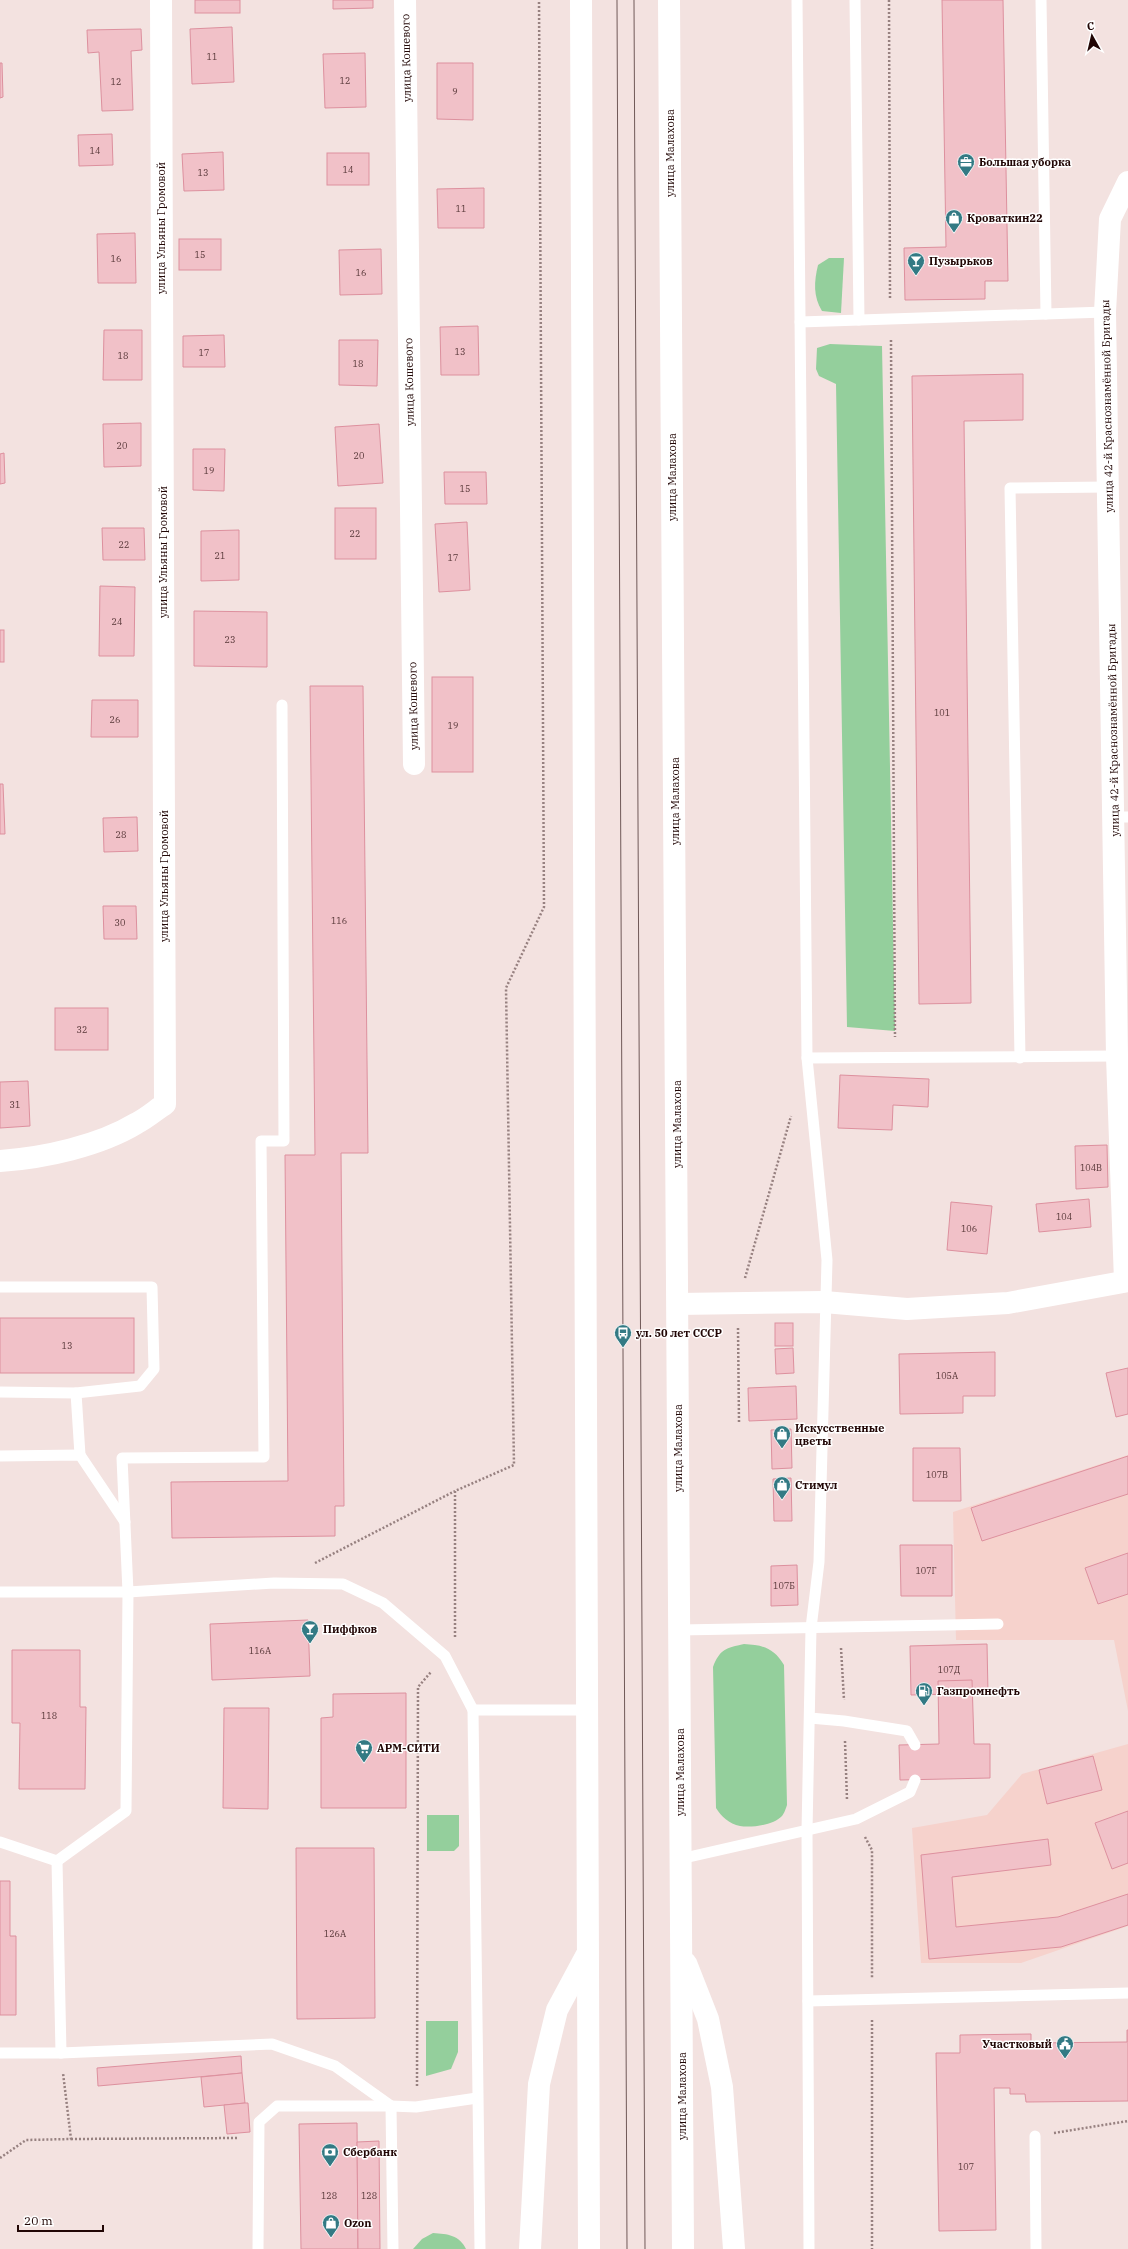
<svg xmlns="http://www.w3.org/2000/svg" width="1128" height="2249" font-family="'IBM Plex Serif',serif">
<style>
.built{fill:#f6d2cc}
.green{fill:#94cf9c}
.building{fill:#f1c1c8;stroke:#dd909e}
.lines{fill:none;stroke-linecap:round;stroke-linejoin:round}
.path{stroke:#978180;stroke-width:2.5;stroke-dasharray:2 2;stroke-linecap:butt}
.lane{stroke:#fff;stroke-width:11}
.street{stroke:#fff;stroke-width:22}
.primary{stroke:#fff;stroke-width:22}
.tram{stroke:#705958;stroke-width:1}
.labels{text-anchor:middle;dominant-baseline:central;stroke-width:3;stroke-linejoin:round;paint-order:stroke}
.number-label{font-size:9px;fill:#553536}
.street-label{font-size:11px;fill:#210605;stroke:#fff}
.poi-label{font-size:11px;font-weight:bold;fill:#210605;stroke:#fff;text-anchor:start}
</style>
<rect width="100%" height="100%" fill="#f3e2e0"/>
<!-- built -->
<g class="built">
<path d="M 1128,1455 L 1128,1711 L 1114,1640 L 956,1640 L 953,1512 Z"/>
<path d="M 1128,1744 L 1128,1926 L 1021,1963 L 921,1963 L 912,1828 L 987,1815 L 1022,1774 Z"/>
</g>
<!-- green -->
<g class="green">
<path d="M 829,258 L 844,258 L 841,313 L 822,311 C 813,296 814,282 818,265 Z"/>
<path d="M 830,344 L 882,346 L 895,1031 L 847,1027 L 836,384 L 819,376 L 816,369 L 817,348 Z"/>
<path d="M 744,1644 C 763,1645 774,1648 784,1665 L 787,1805 C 786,1808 784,1814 782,1816 C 774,1825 751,1828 740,1826 C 729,1824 721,1816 716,1808 L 713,1667 C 720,1649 726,1648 744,1644 Z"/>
<path d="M 427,1815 L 459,1815 L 459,1846 L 454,1851 L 427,1851 Z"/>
<path d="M 426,2021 L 458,2021 L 458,2052 L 451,2069 L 426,2076 Z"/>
<path d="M 433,2233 C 448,2234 459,2235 466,2249 L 413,2249 L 422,2239 Z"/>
</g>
<!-- building -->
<g class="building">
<rect x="195" y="0" width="45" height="13"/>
<path d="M 333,0 L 373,0 L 373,8 L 333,9 Z"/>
<path d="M 942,0 L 1003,0 L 1008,281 L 985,281 L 985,299 L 905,300 L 904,248 L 946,247 Z"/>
<path d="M 232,27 L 234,82 L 192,84 L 190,29 Z"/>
<path d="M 141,29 L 142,50 L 131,51 L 133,110 L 102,111 L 99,52 L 88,53 L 87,30 Z"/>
<path d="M 365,53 L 366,107 L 325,108 L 323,54 Z"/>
<path d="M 0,63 L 2,63 L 3,97 L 0,98 Z"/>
<path d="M 437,63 L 473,63 L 473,120 L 437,119 Z"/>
<path d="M 112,134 L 113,165 L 79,166 L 78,135 Z"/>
<path d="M 223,152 L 224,190 L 184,191 L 182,154 Z"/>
<rect x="327" y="153" width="42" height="32"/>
<path d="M 484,188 L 484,228 L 438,228 L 437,189 Z"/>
<path d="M 135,233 L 136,283 L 98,283 L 97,234 Z"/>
<rect x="179" y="239" width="42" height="31"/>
<path d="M 381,249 L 382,294 L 340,295 L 339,250 Z"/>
<path d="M 478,326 L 479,375 L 441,375 L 440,327 Z"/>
<path d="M 104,330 L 142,330 L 142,380 L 103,380 Z"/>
<path d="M 224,335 L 225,367 L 183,367 L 183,336 Z"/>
<path d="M 339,340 L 378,340 L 377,386 L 339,385 Z"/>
<path d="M 1023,374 L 1023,420 L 964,421 L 971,1003 L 919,1004 L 912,376 Z"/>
<path d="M 141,423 L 141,466 L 104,467 L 103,424 Z"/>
<path d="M 379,424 L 383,483 L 338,486 L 335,427 Z"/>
<path d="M 193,449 L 225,449 L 224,491 L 193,490 Z"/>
<path d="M 4,453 L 5,483 L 0,484 L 0,454 Z"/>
<path d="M 444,472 L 486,472 L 487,504 L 445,504 Z"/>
<rect x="335" y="508" width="41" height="51"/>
<path d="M 467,522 L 470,590 L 439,592 L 435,524 Z"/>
<path d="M 102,528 L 144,528 L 145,560 L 103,560 Z"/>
<path d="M 239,530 L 239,580 L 201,581 L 201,531 Z"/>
<path d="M 100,586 L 135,587 L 134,656 L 99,656 Z"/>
<path d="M 194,611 L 267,612 L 267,667 L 194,666 Z"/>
<rect x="0" y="630" width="4" height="32"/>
<rect x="432" y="677" width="41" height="95"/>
<path d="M 310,686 L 363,686 L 368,1153 L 341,1153 L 344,1506 L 335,1506 L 335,1536 L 172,1538 L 171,1482 L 288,1481 L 285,1155 L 315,1155 Z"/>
<path d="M 92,700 L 138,700 L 138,737 L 91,737 Z"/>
<path d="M 0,784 L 3,784 L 5,834 L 0,834 Z"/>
<path d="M 137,817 L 138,851 L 104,852 L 103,818 Z"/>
<path d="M 103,906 L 136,906 L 137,939 L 104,939 Z"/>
<rect x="55" y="1008" width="53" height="42"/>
<path d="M 840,1075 L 929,1079 L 928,1107 L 893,1105 L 892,1130 L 838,1128 Z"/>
<path d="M 28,1081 L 30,1126 L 0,1128 L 0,1082 Z"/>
<path d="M 1107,1145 L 1108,1187 L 1076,1189 L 1075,1146 Z"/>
<path d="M 1089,1199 L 1091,1227 L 1039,1232 L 1036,1204 Z"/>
<path d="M 951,1202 L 992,1206 L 987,1254 L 947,1250 Z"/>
<rect x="0" y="1318" width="134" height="55"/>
<rect x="775" y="1323" width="18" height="23"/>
<path d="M 793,1348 L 794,1373 L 776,1374 L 775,1349 Z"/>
<path d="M 995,1352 L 995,1396 L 963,1396 L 963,1413 L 900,1414 L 899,1354 Z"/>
<path d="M 1128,1368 L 1128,1414 L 1116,1417 L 1106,1373 Z"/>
<path d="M 796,1386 L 797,1419 L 749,1421 L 748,1388 Z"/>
<path d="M 791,1429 L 792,1468 L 772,1469 L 771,1430 Z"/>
<path d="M 913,1448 L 960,1448 L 961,1501 L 913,1501 Z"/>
<path d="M 1128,1456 L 1128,1494 L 982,1541 L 971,1508 Z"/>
<path d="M 791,1478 L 792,1521 L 774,1521 L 773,1479 Z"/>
<path d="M 900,1545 L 952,1545 L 952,1596 L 901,1596 Z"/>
<path d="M 1128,1553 L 1128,1594 L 1098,1604 L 1085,1568 Z"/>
<path d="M 797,1565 L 798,1605 L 771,1606 L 771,1566 Z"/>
<path d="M 308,1620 L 310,1676 L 212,1680 L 210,1624 Z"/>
<path d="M 987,1644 L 988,1693 L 911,1695 L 910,1646 Z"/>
<path d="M 12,1650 L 80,1650 L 80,1707 L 86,1707 L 85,1789 L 19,1789 L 20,1723 L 12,1723 Z"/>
<path d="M 972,1680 L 974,1744 L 990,1744 L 990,1778 L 900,1780 L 899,1745 L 939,1744 L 938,1681 Z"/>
<path d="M 406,1693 L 406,1808 L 321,1808 L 321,1718 L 333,1717 L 333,1694 Z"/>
<path d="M 224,1708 L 269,1708 L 268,1809 L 223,1808 Z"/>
<path d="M 1093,1756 L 1102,1790 L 1047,1804 L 1039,1770 Z"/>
<path d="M 1128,1811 L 1128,1863 L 1112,1869 L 1095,1823 Z"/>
<path d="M 1048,1839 L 1051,1865 L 952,1877 L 956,1927 L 1058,1917 L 1128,1894 L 1128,1925 L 1061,1947 L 929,1959 L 921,1855 Z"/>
<path d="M 296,1848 L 374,1848 L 375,2018 L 297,2019 Z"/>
<path d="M 0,1881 L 10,1881 L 10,1936 L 16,1936 L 16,2015 L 0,2015 Z"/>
<path d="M 1127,2030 L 1128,2030 L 1128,2101 L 1026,2102 L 1025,2094 L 1010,2094 L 1010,2088 L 994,2088 L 996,2230 L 939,2231 L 936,2053 L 960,2053 L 960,2035 L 1031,2034 L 1031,2043 L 1127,2042 Z"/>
<path d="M 241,2056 L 242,2073 L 98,2086 L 97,2068 Z"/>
<path d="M 242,2073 L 245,2103 L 204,2107 L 201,2077 Z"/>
<path d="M 245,2103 L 248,2103 L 250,2132 L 227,2134 L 224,2105 Z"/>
<path d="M 357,2123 L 358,2249 L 301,2249 L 299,2124 Z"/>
<path d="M 379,2141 L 380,2249 L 358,2249 L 357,2142 Z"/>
</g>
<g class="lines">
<!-- path -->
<g class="path">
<path d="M 889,0 L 890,299"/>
<path d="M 891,340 L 895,1037"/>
<path d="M 745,1278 L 791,1116"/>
<path d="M 738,1328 L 739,1422"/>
<path d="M 315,1563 L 455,1491"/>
<path d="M 455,1637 L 455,1491 L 514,1465 L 506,988 L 544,907 L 539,0"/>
<path d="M 841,1648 L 844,1700"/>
<path d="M 845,1741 L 847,1800"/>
<path d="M 865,1837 L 872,1850 L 872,1979"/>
<path d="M 872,2020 L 872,2249"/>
<path d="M 417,2086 L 418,1687 L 431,1672"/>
<path d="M 1054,2133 L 1128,2121"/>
<path d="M 71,2139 L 238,2138"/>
<path d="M 0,2158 L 26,2140 L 71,2139 L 63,2073"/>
</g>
<!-- lane -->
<g class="lane">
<path d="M 797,0 L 807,1058 L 1117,1056"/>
<path d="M 855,0 L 859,320"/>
<path d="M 1041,0 L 1046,314"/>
<path d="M 800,322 L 1105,312"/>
<path d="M 282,705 L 284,1141 L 261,1141 L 264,1457 L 122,1458 L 128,1592 L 274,1583 L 343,1584 L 383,1603 L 445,1656 L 473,1710"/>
<path d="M 1115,817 L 1128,817"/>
<path d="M 807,1058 L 827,1260 L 819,1562 L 811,1628 L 807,1831 L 809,2249"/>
<path d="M 1020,1058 L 1010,488 L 1108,487"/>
<path d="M 0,1287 L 152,1287 L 154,1369 L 140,1386 L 76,1393 L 80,1455"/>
<path d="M 0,1392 L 76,1393"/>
<path d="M 0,1456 L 80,1455 L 125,1522"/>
<path d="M 0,1592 L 128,1592 L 126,1811 L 57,1861"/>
<path d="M 679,1630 L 998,1624"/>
<path d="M 810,1718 L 844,1721 L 907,1731 L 915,1745"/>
<path d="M 0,1842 L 57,1861"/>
<path d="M 680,1859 L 856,1819 L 910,1792 L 915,1780"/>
<path d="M 57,1861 L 61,2053 L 272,2044 L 335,2066 L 391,2106"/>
<path d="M 808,2001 L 1128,1993"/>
<path d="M 0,2053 L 61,2053"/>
<path d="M 1035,2136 L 1036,2249"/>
<path d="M 258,2249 L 259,2122 L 277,2106 L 391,2106"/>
<path d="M 393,2249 L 391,2106 L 416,2107 L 477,2098"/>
<path d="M 480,2249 L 473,1710 L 586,1710"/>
</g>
<!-- street -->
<g class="street">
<path d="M 405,0 L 414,764"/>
<path d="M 0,1161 C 44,1158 99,1146 137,1123 C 147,1118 156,1110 165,1104 L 161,0"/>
<path d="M 1125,1281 L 1117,1056 L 1105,312 L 1110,219 L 1128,182"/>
<path d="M 678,1304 L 824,1302 L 907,1309 L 1008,1303 L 1128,1281"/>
</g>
<!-- primary -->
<g class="primary">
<path d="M 581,0 L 589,2249"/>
<path d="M 669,0 L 683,2249"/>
<path d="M 686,1963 L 708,2019 L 722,2087 L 734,2249"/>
<path d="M 530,2249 L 539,2084 L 557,2010 L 586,1956"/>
</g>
<!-- tram -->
<g class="tram">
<path d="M 617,0 L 627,2249"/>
<path d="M 634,0 L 645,2249"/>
</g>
</g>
<!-- icons -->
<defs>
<g id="office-pin" transform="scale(0.9)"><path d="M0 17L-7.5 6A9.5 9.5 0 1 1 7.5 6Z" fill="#337a84" stroke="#fff"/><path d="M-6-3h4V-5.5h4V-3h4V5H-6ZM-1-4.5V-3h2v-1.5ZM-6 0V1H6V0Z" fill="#fff"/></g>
<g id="shop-pin" transform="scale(0.9)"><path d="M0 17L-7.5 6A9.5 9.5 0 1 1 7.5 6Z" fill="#337a84" stroke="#fff"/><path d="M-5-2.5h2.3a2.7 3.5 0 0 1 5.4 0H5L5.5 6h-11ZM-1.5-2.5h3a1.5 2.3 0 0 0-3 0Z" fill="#fff"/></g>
<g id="bar-pin" transform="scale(0.9)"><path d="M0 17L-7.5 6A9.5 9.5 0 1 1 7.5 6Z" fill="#337a84" stroke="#fff"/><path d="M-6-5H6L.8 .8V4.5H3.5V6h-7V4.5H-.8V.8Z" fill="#fff"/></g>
<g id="bus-pin" transform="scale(0.9)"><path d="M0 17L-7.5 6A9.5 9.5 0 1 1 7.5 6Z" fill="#337a84" stroke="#fff"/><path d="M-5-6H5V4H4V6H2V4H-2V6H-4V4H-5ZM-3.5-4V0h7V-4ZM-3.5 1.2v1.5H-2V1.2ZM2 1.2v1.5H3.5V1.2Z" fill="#fff"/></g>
<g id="fuel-pin" transform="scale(0.9)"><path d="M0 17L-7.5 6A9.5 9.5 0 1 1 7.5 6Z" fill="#337a84" stroke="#fff"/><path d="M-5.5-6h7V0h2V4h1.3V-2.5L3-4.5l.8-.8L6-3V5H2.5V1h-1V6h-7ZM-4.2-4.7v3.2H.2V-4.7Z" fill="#fff"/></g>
<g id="supermarket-pin" transform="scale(0.9)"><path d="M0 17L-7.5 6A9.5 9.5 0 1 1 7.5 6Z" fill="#337a84" stroke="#fff"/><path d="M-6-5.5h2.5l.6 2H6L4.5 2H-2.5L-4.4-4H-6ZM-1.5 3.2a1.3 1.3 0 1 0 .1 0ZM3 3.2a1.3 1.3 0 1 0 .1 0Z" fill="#fff"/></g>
<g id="civic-pin" transform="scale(0.9)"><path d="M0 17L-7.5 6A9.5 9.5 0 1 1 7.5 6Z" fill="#337a84" stroke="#fff"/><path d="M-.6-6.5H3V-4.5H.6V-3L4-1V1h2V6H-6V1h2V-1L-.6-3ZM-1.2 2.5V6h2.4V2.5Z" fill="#fff"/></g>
<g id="bank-pin" transform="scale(0.9)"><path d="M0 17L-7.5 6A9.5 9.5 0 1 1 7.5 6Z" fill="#337a84" stroke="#fff"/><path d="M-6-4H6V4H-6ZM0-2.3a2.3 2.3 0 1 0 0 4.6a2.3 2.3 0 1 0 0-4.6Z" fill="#fff"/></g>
</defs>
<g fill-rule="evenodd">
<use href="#office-pin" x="966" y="162"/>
<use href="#shop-pin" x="954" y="218"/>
<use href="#bar-pin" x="916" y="261"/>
<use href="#bus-pin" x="623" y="1333"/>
<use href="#shop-pin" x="782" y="1434"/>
<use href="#shop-pin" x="782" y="1485"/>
<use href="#bar-pin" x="310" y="1629"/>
<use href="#fuel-pin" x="924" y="1691"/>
<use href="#supermarket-pin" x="364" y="1748"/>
<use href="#civic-pin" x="1065" y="2044"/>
<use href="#bank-pin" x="330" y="2152"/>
<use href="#shop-pin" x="331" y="2223"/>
</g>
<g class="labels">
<!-- number labels -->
<g class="number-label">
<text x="212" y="56">11</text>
<text x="345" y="80">12</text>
<text x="116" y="81">12</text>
<text x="455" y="91">9</text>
<text x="95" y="150">14</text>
<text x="348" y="169">14</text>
<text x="203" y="172">13</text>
<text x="461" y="208">11</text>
<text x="200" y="254">15</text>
<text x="116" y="258">16</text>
<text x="361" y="272">16</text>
<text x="460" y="351">13</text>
<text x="204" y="352">17</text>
<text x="123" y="355">18</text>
<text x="358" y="363">18</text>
<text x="122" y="445">20</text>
<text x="359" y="455">20</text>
<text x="209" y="470">19</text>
<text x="465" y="488">15</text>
<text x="355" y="533">22</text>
<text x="124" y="544">22</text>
<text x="220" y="555">21</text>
<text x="453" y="557">17</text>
<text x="117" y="621">24</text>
<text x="230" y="639">23</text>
<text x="942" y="712">101</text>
<text x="115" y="719">26</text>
<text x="453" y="725">19</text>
<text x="121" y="834">28</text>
<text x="339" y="920">116</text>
<text x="120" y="922">30</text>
<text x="82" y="1029">32</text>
<text x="15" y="1104">31</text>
<text x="1091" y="1167">104В</text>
<text x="1064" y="1216">104</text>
<text x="969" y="1228">106</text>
<text x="67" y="1345">13</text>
<text x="947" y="1375">105А</text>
<text x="937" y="1474">107В</text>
<text x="926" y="1570">107Г</text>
<text x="784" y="1585">107Б</text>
<text x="260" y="1650">116А</text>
<text x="949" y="1669">107Д</text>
<text x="49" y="1715">118</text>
<text x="335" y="1933">126А</text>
<text x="966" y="2166">107</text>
<text x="329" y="2195">128</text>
<text x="369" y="2195">128</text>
</g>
<!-- street labels -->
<g class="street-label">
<text transform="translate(406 58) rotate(-91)">улица Кошевого</text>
<text transform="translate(670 153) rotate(-90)">улица Малахова</text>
<text transform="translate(161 228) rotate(-90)">улица Ульяны Громовой</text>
<text transform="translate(409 382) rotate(-91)">улица Кошевого</text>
<text transform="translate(1107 406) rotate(-91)">улица 42-й Краснознамённой Бригады</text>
<text transform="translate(672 477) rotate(-90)">улица Малахова</text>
<text transform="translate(163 552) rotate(-90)">улица Ульяны Громовой</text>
<text transform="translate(413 706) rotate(-91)">улица Кошевого</text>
<text transform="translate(1113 730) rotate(-91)">улица 42-й Краснознамённой Бригады</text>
<text transform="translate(675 801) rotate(-90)">улица Малахова</text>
<text transform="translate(164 876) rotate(-90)">улица Ульяны Громовой</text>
<text transform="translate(677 1124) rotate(-90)">улица Малахова</text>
<text transform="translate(678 1448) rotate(-90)">улица Малахова</text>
<text transform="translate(680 1772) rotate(-90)">улица Малахова</text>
<text transform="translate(682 2096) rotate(-90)">улица Малахова</text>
</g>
<!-- poi labels -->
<g class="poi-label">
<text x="979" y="162">Большая уборка</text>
<text x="967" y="218">Кроваткин22</text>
<text x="929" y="261">Пузырьков</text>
<text x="636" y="1333">ул. 50 лет СССР</text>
<text x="795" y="1428">Искусственные<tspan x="795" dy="13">цветы</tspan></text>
<text x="795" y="1485">Стимул</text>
<text x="323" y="1629">Пиффков</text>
<text x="937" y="1691">Газпромнефть</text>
<text x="377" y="1748">АРМ-СИТИ</text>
<text x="1052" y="2044" text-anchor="end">Участковый</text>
<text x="343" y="2152">Сбербанк</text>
<text x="344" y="2223">Ozon</text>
</g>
</g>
<!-- north arrow -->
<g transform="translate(1092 36) rotate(352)" stroke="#ffffff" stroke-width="3" paint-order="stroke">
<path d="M0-3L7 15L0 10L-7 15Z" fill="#210605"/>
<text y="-6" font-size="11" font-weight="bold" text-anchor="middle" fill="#210605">С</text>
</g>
<!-- scale -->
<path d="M18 2225v6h85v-6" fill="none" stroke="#210605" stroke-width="2"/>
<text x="24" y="2225" font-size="12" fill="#210605" stroke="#ffffff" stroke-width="3" paint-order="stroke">20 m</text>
</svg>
